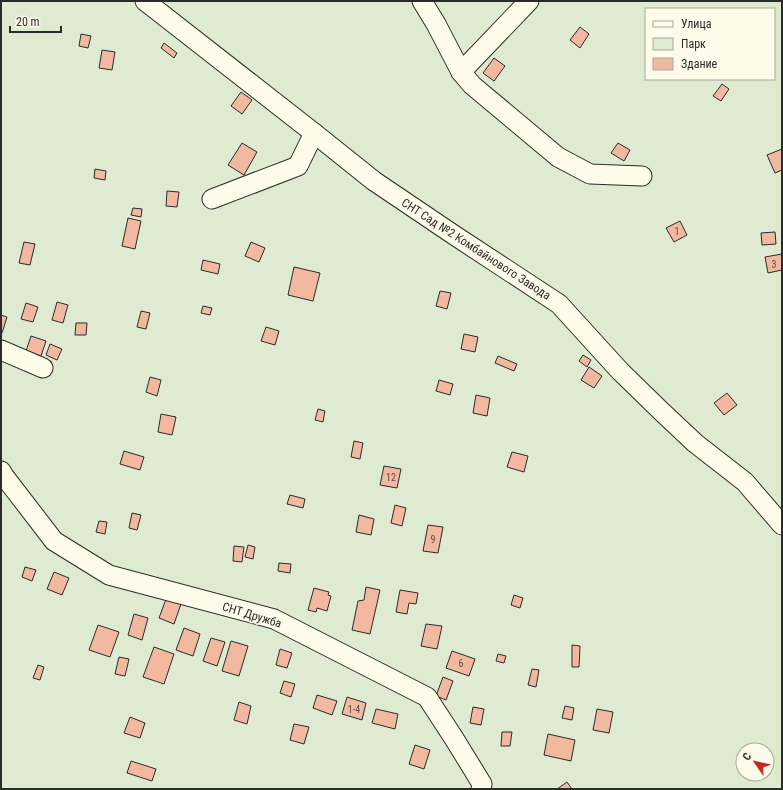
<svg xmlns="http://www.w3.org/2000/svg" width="783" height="790" font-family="'Roboto Condensed',sans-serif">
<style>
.green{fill:#deebd1;stroke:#74746e;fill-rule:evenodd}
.building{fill:#f2b8a0;stroke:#2b2b2b}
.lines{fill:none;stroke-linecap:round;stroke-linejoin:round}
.minor-casing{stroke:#2b2b2b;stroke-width:21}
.minor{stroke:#fdfbea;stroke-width:19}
.labels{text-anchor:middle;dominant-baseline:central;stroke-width:3;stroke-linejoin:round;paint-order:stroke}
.number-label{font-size:10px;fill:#5d4e48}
.street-label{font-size:12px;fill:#2b2b2b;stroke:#fdfbea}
</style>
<rect width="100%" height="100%" fill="#fdfbea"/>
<!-- green -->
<path class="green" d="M 1,1 L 782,1 L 782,789 L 1,789 ZM 646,9 L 774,9 L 774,79 L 646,79 ZM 743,750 L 767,750 L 767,774 L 743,774 Z"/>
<!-- building -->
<g class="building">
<path d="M 580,27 L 589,34 L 580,48 L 570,40 Z"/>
<path d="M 81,34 L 91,36 L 88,48 L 79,46 Z"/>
<path d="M 164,43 L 177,53 L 174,58 L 161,48 Z"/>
<path d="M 102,50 L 115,52 L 112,70 L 99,68 Z"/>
<path d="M 494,58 L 505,66 L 494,81 L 483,73 Z"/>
<path d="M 722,84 L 729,89 L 721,101 L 713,96 Z"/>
<path d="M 241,92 L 252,100 L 242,114 L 231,106 Z"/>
<path d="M 242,143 L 257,152 L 244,175 L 228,165 Z"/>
<path d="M 618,143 L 630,150 L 624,161 L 611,153 Z"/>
<path d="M 782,149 L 782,170 L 775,173 L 767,155 Z"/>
<path d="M 95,169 L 106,171 L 105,180 L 94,178 Z"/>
<path d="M 167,191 L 179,192 L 177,207 L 166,206 Z"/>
<path d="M 133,208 L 142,209 L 141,217 L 131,215 Z"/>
<path d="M 128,218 L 141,221 L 135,249 L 122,246 Z"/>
<path d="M 680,221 L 687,235 L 674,242 L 666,228 Z"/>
<path d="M 775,232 L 776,244 L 762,245 L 761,233 Z"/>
<path d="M 24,242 L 35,244 L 30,265 L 19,263 Z"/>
<path d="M 251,242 L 265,248 L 259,262 L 245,256 Z"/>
<path d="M 782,254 L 782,270 L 768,273 L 765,257 Z"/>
<path d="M 203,260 L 220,264 L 218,274 L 201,270 Z"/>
<path d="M 294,267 L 320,273 L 313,301 L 288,295 Z"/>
<path d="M 440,291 L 451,293 L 447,309 L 436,306 Z"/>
<path d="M 57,302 L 68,305 L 63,323 L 52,320 Z"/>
<path d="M 26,303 L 38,307 L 33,322 L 21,319 Z"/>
<path d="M 203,306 L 212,308 L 210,315 L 201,313 Z"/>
<path d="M 141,311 L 150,313 L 146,329 L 137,327 Z"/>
<path d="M 1,315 L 7,317 L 1,336 Z"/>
<path d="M 76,323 L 87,323 L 86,335 L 75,335 Z"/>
<path d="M 266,327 L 279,331 L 275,345 L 261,341 Z"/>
<path d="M 464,334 L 478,337 L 475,352 L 461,349 Z"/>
<path d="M 31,336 L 46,341 L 41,356 L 26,351 Z"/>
<path d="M 50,344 L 62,349 L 57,360 L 46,355 Z"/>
<path d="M 583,355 L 591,360 L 587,367 L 579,361 Z"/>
<path d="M 498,356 L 517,364 L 514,371 L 495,363 Z"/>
<path d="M 589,367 L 602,376 L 594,388 L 581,380 Z"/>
<path d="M 150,377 L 161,380 L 157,396 L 146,392 Z"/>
<path d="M 439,380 L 453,384 L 450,395 L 436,391 Z"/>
<path d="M 727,393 L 737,405 L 724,415 L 714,403 Z"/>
<path d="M 476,395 L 490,398 L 487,416 L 473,413 Z"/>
<path d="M 318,409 L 325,411 L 323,422 L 315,420 Z"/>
<path d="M 161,414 L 176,417 L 172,435 L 158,432 Z"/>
<path d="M 354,441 L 363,443 L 360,459 L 351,457 Z"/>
<path d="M 124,451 L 144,457 L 140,470 L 120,464 Z"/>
<path d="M 512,452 L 528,456 L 524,472 L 507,467 Z"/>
<path d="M 384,466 L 401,469 L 397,488 L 380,485 Z"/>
<path d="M 290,495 L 305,499 L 303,508 L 287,504 Z"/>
<path d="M 395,505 L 406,508 L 402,526 L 391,523 Z"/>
<path d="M 132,513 L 141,515 L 137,530 L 129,528 Z"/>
<path d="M 359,515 L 374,519 L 371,535 L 356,532 Z"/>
<path d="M 99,521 L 107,522 L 105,534 L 96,532 Z"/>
<path d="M 428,525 L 443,527 L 438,553 L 423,551 Z"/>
<path d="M 248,545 L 255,547 L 253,559 L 245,557 Z"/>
<path d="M 234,546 L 244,547 L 242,562 L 233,561 Z"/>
<path d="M 279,563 L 291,564 L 290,573 L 278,571 Z"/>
<path d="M 25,567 L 36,570 L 32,581 L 22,577 Z"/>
<path d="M 54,572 L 69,578 L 62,595 L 47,589 Z"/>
<path d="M 366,587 L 380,590 L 370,634 L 352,630 L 358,601 L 364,600 Z"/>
<path d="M 314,588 L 329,592 L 328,595 L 331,596 L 327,611 L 317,608 L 316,612 L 308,610 Z"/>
<path d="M 400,590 L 418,593 L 416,604 L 409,603 L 407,614 L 396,612 Z"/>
<path d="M 514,595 L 523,598 L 520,608 L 511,605 Z"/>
<path d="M 166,599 L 181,604 L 174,624 L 159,618 Z"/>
<path d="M 134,614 L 148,618 L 142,640 L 128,635 Z"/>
<path d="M 426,624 L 442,626 L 437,649 L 421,646 Z"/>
<path d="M 98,625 L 119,632 L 110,657 L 89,650 Z"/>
<path d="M 184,628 L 200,634 L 193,656 L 176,650 Z"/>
<path d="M 211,638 L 225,642 L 217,666 L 203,661 Z"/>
<path d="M 231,641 L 248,646 L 239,676 L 222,671 Z"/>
<path d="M 572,645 L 580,646 L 579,667 L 572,667 Z"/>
<path d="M 154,647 L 174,654 L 164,684 L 143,677 Z"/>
<path d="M 280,649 L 292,653 L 287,668 L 276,665 Z"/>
<path d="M 452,651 L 475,659 L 469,676 L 446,668 Z"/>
<path d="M 498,654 L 506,656 L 504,663 L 496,661 Z"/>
<path d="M 119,657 L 129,659 L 125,676 L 115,674 Z"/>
<path d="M 38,665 L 44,667 L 40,680 L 33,678 Z"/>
<path d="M 532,669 L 539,670 L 536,687 L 528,685 Z"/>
<path d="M 443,677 L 453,681 L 446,700 L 436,696 Z"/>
<path d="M 284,681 L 295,684 L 291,697 L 280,693 Z"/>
<path d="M 317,695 L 337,701 L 332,715 L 313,708 Z"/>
<path d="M 347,697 L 366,703 L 362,720 L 342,714 Z"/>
<path d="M 239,702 L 251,706 L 247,724 L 234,720 Z"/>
<path d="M 565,706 L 574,708 L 572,720 L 562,718 Z"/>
<path d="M 473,707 L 484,709 L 481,725 L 470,723 Z"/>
<path d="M 376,709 L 398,714 L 395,729 L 372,723 Z"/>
<path d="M 597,709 L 613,712 L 609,733 L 593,730 Z"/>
<path d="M 130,717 L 145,723 L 140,738 L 124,733 Z"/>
<path d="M 294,724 L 309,727 L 304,744 L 290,740 Z"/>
<path d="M 502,732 L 512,732 L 510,746 L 501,746 Z"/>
<path d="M 548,734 L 575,740 L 571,761 L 544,755 Z"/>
<path d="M 415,745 L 430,750 L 424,769 L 409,764 Z"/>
<path d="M 131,761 L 156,769 L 152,781 L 127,773 Z"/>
<path d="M 567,782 L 572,789 L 557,789 Z"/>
</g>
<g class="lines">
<!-- minor casing -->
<g class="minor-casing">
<g id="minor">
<path d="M 145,1 L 314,133 L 374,181 L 454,235 L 559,304 L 620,371 L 661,411 L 695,443 L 745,482 L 782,525"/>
<path d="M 422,1 L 436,24 L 461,72 L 529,1"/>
<path d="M 461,72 L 472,85 L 558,157 L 590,174 L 642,176"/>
<path d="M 212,199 L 298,166 L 314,133"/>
<path d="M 1,350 L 43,368"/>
<path d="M 1,471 L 4,476 L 54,541 L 109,575 L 274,619 L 427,697 L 455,740 L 482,784 L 481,789"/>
</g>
</g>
<!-- minor -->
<use href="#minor" class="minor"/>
</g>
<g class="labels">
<!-- number labels -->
<g class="number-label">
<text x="677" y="231">1</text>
<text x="774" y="264">3</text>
<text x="391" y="477">12</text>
<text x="433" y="539">9</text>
<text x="461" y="663">6</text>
<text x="354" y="709">1-4</text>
</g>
<!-- street labels -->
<g class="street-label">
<text transform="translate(476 249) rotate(33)">СНТ Сад №2 Комбайнового Завода</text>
<text transform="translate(252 615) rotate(17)">СНТ Дружба</text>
</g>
</g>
<!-- border -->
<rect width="783" height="790" fill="none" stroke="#2b2b2b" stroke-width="4"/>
<!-- legend -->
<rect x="645" y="8" width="130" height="72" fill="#fdfbea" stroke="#a9a89e"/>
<rect x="653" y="21" width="20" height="6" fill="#fdfbea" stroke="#a9a89e"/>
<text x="681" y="28" font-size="12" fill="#2b2b2b">Улица</text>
<rect x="653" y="38" width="20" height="12" fill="#deebd1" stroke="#a9a89e"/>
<text x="681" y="48" font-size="12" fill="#2b2b2b">Парк</text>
<rect x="653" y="58" width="20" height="12" fill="#f2b8a0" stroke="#a9a89e"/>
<text x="681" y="68" font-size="12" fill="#2b2b2b">Здание</text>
<!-- north arrow -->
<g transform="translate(755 762) rotate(304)"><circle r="19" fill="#fdfbea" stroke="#a9a89e"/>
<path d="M0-3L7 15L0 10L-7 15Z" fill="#c62828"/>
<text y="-6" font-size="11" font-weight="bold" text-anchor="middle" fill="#2b2b2b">С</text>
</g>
<!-- scale -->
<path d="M10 26v6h51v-6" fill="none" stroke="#2b2b2b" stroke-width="2"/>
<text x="16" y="26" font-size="12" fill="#2b2b2b" stroke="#fdfbea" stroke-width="3" paint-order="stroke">20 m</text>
</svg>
